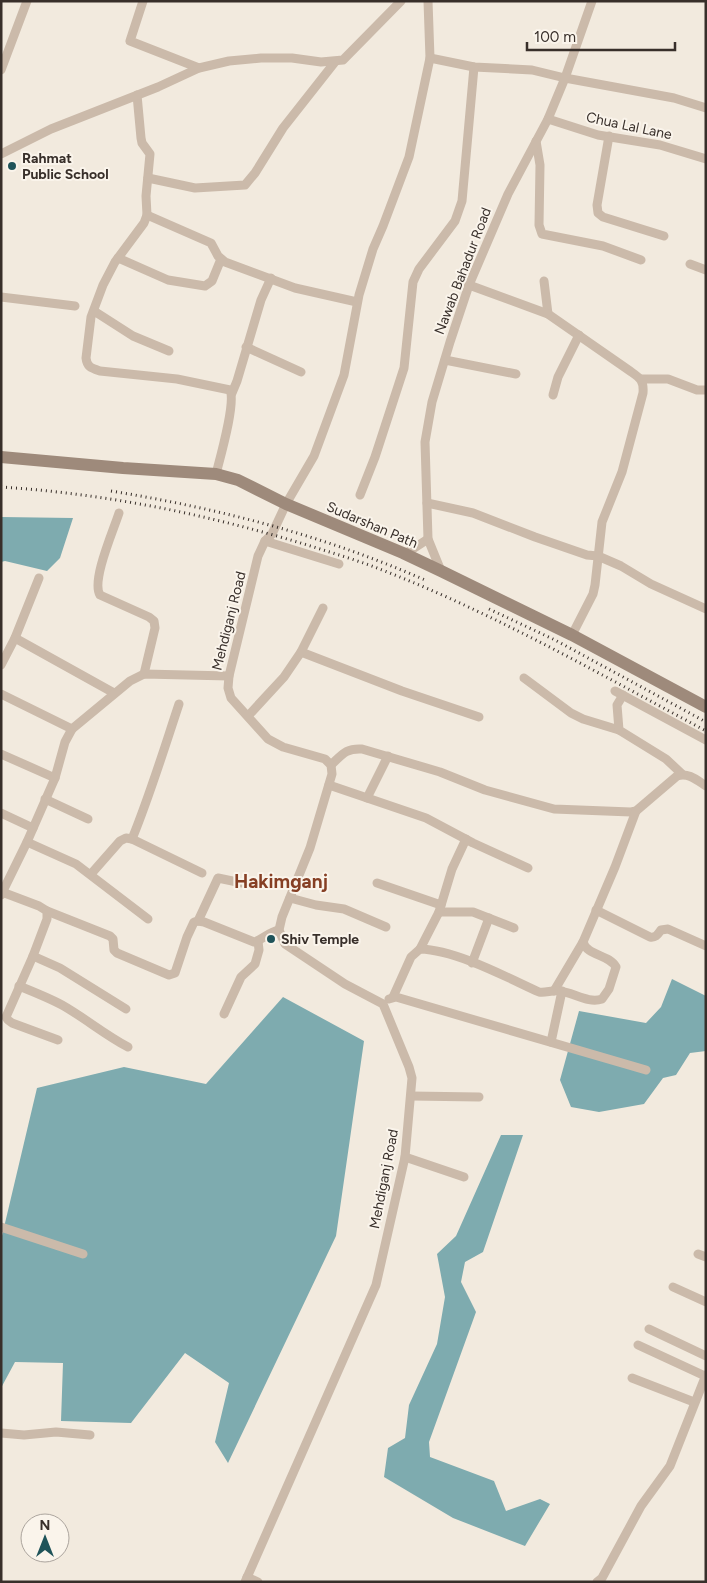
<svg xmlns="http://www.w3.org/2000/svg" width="707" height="1583" font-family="Figtree,sans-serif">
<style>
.water{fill:#7eabaf}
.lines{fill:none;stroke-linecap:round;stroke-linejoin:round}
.minor{stroke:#cbbaaa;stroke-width:9}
.secondary{stroke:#9e8a7b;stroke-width:12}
.rail{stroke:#382f2a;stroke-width:3;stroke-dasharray:1 4;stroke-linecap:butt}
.poi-dot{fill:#1f5359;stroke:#faf4eb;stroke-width:2}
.labels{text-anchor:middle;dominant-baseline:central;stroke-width:4;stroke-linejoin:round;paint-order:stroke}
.street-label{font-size:14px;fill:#382f2a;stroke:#faf4eb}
.poi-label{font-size:14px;font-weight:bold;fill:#382f2a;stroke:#faf4eb;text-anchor:start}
.district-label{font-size:19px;font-weight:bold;fill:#863f24;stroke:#faf4eb}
</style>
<rect width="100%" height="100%" fill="#f2eade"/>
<!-- water -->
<g class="water">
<path d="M 1,517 L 73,518 L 60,558 L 47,571 L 5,561 L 1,562 Z"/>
<path d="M 672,979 L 706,996 L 706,1051 L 690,1053 L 676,1075 L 663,1078 L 644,1104 L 599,1112 L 571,1107 L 560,1080 L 579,1011 L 646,1023 L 661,1007 Z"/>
<path d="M 283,997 L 364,1041 L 336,1236 L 228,1463 L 215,1442 L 229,1383 L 185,1353 L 131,1423 L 61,1421 L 63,1363 L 15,1362 L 1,1388 L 1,1240 L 37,1088 L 124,1067 L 206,1084 Z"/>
<path d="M 501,1135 L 523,1135 L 483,1252 L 465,1262 L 461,1282 L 476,1312 L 429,1442 L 430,1457 L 494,1481 L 506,1511 L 540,1499 L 550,1504 L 525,1546 L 453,1518 L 384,1477 L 388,1448 L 405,1438 L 409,1405 L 437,1344 L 445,1297 L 437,1254 L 456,1236 Z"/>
</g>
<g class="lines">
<!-- minor -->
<g class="minor">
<path d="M 143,1 L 130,41 L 199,68"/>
<path d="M 430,58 L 474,67 L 532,70 L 565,78 L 674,98 L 706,108"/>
<path d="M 1,70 L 27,1"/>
<path d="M 137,95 L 141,138 L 142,143 L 150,154 L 146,196 L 147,215 L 144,223 L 115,262 L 103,285 L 91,317 L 86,358 C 87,367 91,368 100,371 L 177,379 L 230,390 C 236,403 220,458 216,474"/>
<path d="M 548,119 L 598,135 L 660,145 L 706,159"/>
<path d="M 609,136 L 597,205 L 598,213 L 603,217 L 664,236"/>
<path d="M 536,141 L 540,165 L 539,225 L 542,234 L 603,246 L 641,260"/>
<path d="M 1,154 L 51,129 L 158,87 L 199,68 L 229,61 L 261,58 L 292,58 L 321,62 L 343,60 L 401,1"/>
<path d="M 148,178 L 195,188 L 245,185 L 255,173 L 283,128 L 335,62"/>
<path d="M 147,215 L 211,243 L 218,256 L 225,262 L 295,288 L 357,302"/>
<path d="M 118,258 L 168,280 L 205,286 L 212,281 L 221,259"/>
<path d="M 690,264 L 706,270"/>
<path d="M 544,281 L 548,314"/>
<path d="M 469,285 L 548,314 L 630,371 C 640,378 644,380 643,393 L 622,472 L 602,522 L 595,585 L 593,594 L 572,635"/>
<path d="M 1,297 L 75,306"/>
<path d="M 94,311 L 133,336 L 169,351"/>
<path d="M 246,347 L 301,372"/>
<path d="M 445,360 L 516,374"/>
<path d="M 642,379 L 668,379 L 697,390 L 706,390"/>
<path d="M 232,393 L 237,381 L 261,300 L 271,278"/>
<path d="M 553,395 L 558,377 L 579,335"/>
<path d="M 360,495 L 375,457 L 404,368 L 413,282 L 419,269 L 455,221 L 462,201 L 474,67"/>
<path d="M 427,503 L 473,513 L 535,537 L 587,555 L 598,556 L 621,566 L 651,584 L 706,609"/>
<path d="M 119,513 C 114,529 91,581 100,595 L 149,617 L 154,621 L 155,628 L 144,674"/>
<path d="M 265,541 L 339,564"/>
<path d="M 405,554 L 428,539"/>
<path d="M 441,571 L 428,539 L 425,442 L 432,402 L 450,342 L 469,285 L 508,194 L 548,119 L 565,78 L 592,1"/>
<path d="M 15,638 L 114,693"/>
<path d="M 301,652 L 402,691 L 479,717"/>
<path d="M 1,665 L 15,638 L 39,578"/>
<path d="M 524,678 L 571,713 L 583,719 L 619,730"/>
<path d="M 615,691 L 706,740"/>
<path d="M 1,694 L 72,729"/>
<path d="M 623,695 L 617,705 L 619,730 L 666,759 L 682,774"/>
<path d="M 248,716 L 284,677 L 301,652 L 323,608"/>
<path d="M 1,754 L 55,778"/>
<path d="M 331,765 C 342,755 345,748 362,749 L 440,772 L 485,790 L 554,809 L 631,812 L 636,811 L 677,776 C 688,772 697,780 706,786"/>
<path d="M 329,785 L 426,818 L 473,843 L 528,868"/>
<path d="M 367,798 L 388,756"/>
<path d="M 45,799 L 88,819"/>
<path d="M 1,813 L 33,828"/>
<path d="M 132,839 C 150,795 164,749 179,704"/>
<path d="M 27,842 L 76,864 L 148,919"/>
<path d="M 91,874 L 120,841 L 126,838 L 132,839 L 202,873"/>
<path d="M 377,883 L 441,905"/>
<path d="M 2,892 L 39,906 L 47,911 L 47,919 L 33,956 L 6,1017 L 8,1020 L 12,1023 L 58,1040"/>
<path d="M 1,895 L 27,842 L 55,778 L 65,742 L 72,729 L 130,681 L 144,674 L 229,676"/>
<path d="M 290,898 L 316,905 L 344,909 L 386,927"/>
<path d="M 596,910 L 650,937 C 656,938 658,934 661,930 L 668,929 L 706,946"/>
<path d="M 47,911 L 110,936 L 113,939 L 114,950 L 117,953 L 169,975 L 175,973 L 187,937 L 194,922 L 198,921 L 204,922 L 254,942 C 262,940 269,932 279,930"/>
<path d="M 439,912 L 473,912 L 514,928"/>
<path d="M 198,921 L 218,878 L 242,883"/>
<path d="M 420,949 L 439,912 L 452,869 L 466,839"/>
<path d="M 33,956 L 60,968 L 126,1009"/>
<path d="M 472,963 L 489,918"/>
<path d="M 19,986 C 34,992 49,998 62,1005 C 85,1018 105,1035 128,1047"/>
<path d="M 554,991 L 583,942"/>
<path d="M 393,997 L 411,957 L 420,949 C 456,950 506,977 539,992 C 546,993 552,990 559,991 C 573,992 588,1004 602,999 L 609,989 L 616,967 C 609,954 587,956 583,942 L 615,867 L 636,811"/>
<path d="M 389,999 L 396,997 L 646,1070"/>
<path d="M 224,1014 L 241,977 L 255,964 L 259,950 L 258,941"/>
<path d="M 551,1042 L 562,991"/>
<path d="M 411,1096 L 479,1097"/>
<path d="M 405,1157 L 464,1177"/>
<path d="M 1,1227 L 83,1254"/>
<path d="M 698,1254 L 706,1257"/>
<path d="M 673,1287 L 706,1302"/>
<path d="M 649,1329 L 706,1356"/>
<path d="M 638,1345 L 705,1376"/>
<path d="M 632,1378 L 694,1402"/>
<path d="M 1,1433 L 24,1435 L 56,1432 L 90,1435"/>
<path d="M 247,1577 L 258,1582"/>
<path d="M 245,1582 L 376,1285 L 405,1157 L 412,1078 L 409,1067 L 383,1004 L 345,984 L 285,944 L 279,930 L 282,917 L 310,848 L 332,774 L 331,765 L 325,759 L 283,747 L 268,739 L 231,698 L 228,688 L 229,676 L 258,556 L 265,541 L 272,534 L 286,504 L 314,456 L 344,375 L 359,295 L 373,249 L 383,226 L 409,157 L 430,58 L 428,1"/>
<path d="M 597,1582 L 602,1578 L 641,1506 L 670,1466 L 706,1375"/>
</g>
<!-- secondary -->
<path class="secondary" d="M 1,457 L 123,468 L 216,474 L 238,480 L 286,504 L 403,553 L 441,571 L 572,635 L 706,707"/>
<!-- rail -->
<g class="rail">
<path d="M 1,487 C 110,494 216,516 320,549 C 339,555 359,561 377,568 C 492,612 598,673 706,731"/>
<path d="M 111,491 C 221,509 322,535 425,580"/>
<path d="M 489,609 L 555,640 L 706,722"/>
</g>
</g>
<!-- markers -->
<g class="poi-dot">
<circle cx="12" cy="166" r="5"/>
<circle cx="271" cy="939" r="5"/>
</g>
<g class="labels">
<!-- street labels -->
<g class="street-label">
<text transform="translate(629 126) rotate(12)">Chua Lal Lane</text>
<text transform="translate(463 271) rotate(-69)">Nawab Bahadur Road</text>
<text transform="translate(372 525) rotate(23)">Sudarshan Path</text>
<text transform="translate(229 621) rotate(-76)">Mehdiganj Road</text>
<text transform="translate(384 1179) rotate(-79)">Mehdiganj Road</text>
</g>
<!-- poi labels -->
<g class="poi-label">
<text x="22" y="158">Rahmat<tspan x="22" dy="16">Public School</tspan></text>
<text x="281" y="939">Shiv Temple</text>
</g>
<!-- district labels -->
<g class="district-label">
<text x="281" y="881">Hakimganj</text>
</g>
</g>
<!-- border -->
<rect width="707" height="1583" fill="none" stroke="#382f2a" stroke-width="5"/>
<!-- north arrow -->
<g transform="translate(45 1538)"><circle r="24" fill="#faf4eb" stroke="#aca59e"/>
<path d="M0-4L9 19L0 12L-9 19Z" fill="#1f5359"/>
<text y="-8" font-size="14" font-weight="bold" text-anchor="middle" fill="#382f2a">N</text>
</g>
<!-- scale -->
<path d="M527 42v8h148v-8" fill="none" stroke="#382f2a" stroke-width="2.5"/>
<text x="534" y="42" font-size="15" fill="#382f2a" stroke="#faf4eb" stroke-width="4" paint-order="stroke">100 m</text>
</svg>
